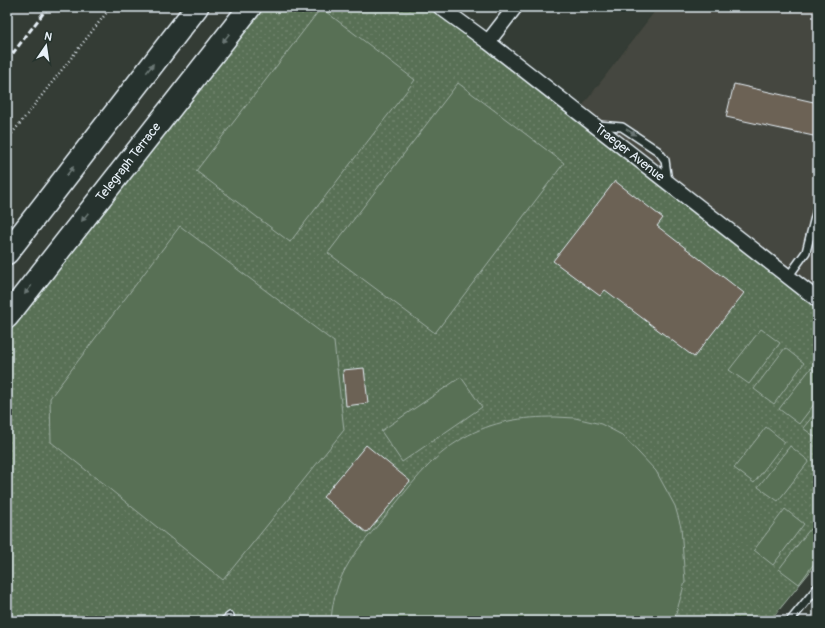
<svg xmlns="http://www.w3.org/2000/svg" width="825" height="628" font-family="Pangolin,sans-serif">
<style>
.built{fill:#45473f}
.park{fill:url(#park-dots);stroke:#a0b0a6}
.pitch{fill:#597055;stroke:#a0b0a6}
.building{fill:#6c6255;stroke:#e8f1f8}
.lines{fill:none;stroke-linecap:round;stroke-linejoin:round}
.service-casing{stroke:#e8f1f8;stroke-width:10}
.minor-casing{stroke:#e8f1f8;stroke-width:17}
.trunk-casing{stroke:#e8f1f8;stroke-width:25}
.path{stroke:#e8f1f8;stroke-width:2.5;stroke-dasharray:1 3;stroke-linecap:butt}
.service{stroke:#26332d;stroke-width:7}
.minor{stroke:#26332d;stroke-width:14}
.trunk{stroke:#26332d;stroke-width:22}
.rail{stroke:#e8f1f8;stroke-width:3;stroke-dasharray:6 3;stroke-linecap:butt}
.oneway{fill:#6a7674}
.labels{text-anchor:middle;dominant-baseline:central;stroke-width:4;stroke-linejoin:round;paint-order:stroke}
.street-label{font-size:13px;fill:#e8f1f8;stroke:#26332d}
</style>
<defs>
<pattern id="park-dots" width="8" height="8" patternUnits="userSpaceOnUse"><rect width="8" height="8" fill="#597055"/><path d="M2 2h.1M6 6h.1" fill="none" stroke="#71856e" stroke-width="1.8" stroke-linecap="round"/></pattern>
</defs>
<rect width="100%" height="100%" fill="#343c35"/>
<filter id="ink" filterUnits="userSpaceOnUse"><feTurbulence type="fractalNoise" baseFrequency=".025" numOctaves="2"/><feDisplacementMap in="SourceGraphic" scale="8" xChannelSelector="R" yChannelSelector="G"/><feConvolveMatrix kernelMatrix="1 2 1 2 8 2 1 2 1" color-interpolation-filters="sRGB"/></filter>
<g filter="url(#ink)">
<!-- built -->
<path class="built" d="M 658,7 L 818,7 L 818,300 L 577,113 Z"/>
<!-- park -->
<path class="park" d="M 250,7 L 440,7 L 818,300 L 818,562 L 770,621 L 7,621 L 7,317 Z"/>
<!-- pitch -->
<g class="pitch">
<path d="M 321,8 L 415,80 L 290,242 L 196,171 Z"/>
<path d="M 458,83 L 564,163 L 435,333 L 328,253 Z"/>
<path d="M 180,226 L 334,342 L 344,430 L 223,580 L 51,442 L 50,398 Z"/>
<path d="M 761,329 L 780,343 L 749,384 L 729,370 Z"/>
<path d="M 785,348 L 804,363 L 774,404 L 754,389 Z"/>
<path d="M 811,368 L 818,373 L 818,399 L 799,424 L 779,409 Z"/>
<path d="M 461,377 L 482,407 L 402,462 L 381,431 Z"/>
<path d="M 818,410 L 818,439 L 803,428 Z"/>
<path d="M 556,417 L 575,418 L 601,424 L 622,435 L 656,471 L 675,506 L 681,527 L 685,582 L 674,621 L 331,621 C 332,606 335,593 340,580 C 350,556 368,537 384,518 C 408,489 430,457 463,438 C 493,421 522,417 556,417 Z"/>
<path d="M 766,427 L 785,442 L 754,483 L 734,468 Z"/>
<path d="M 790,446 L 809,461 L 778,501 L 758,487 Z"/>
<path d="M 785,509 L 804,524 L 773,565 L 754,550 Z"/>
<path d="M 810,529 L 818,534 L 818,558 L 799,584 L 779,569 Z"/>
</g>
<!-- building -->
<g class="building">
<path d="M 734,84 L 818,103 L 818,137 L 726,117 Z"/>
<path d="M 615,181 L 663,218 L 657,226 L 744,293 L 694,357 L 605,290 L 600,296 L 553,261 Z"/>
<path d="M 364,368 L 368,403 L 346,406 L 343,370 Z"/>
<path d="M 366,445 L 410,481 L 367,533 L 323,497 Z"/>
</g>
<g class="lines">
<!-- service casing -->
<g class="service-casing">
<g id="service">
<path d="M 598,125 L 622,127 L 658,151 L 665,160 L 668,182"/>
<path d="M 788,277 L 806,252 L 818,205"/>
<path d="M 224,621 L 230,616"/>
<path d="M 790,621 L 818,587"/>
</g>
</g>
<!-- minor casing -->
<g class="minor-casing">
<g id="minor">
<path id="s1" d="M 440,7 L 488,42 L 818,300"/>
<path d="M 488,42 L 515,7"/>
</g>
</g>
<!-- trunk casing -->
<g class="trunk-casing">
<g id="trunk">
<path d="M 7,253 L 197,7"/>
<path id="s2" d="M 7,317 L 250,7"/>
</g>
</g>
<!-- path -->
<path class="path" d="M 7,140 L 111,7"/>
<!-- service -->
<use href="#service" class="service"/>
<!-- minor -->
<use href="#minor" class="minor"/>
<!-- trunk -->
<use href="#trunk" class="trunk"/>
<!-- rail -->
<path class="rail" d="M 7,61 L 48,7"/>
</g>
<!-- one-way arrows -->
<defs><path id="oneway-solid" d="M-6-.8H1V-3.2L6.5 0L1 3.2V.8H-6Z"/></defs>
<g class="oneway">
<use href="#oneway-solid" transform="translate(226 38) rotate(128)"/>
<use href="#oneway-solid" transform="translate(150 68) rotate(-52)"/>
<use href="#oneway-solid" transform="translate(631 132) rotate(32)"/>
<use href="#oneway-solid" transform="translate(70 171) rotate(-52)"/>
<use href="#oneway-solid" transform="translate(85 217) rotate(128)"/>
<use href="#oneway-solid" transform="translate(28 290) rotate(128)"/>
</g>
</g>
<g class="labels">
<!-- street labels -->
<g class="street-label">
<text stroke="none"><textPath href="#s1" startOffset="239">Traeger Avenue</textPath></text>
<text stroke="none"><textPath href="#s2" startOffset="197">Telegraph Terrace</textPath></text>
</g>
</g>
<!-- margin -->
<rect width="825" height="628" fill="none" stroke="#26332d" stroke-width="24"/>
<rect x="12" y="12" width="801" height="604" fill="none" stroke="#e8f1f8" stroke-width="1.5" filter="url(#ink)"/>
<!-- north arrow -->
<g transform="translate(46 46) rotate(13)" stroke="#26332d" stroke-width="3" paint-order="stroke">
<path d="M0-3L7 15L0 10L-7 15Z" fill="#e8f1f8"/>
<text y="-6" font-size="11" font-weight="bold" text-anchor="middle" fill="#e8f1f8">N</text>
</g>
</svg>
